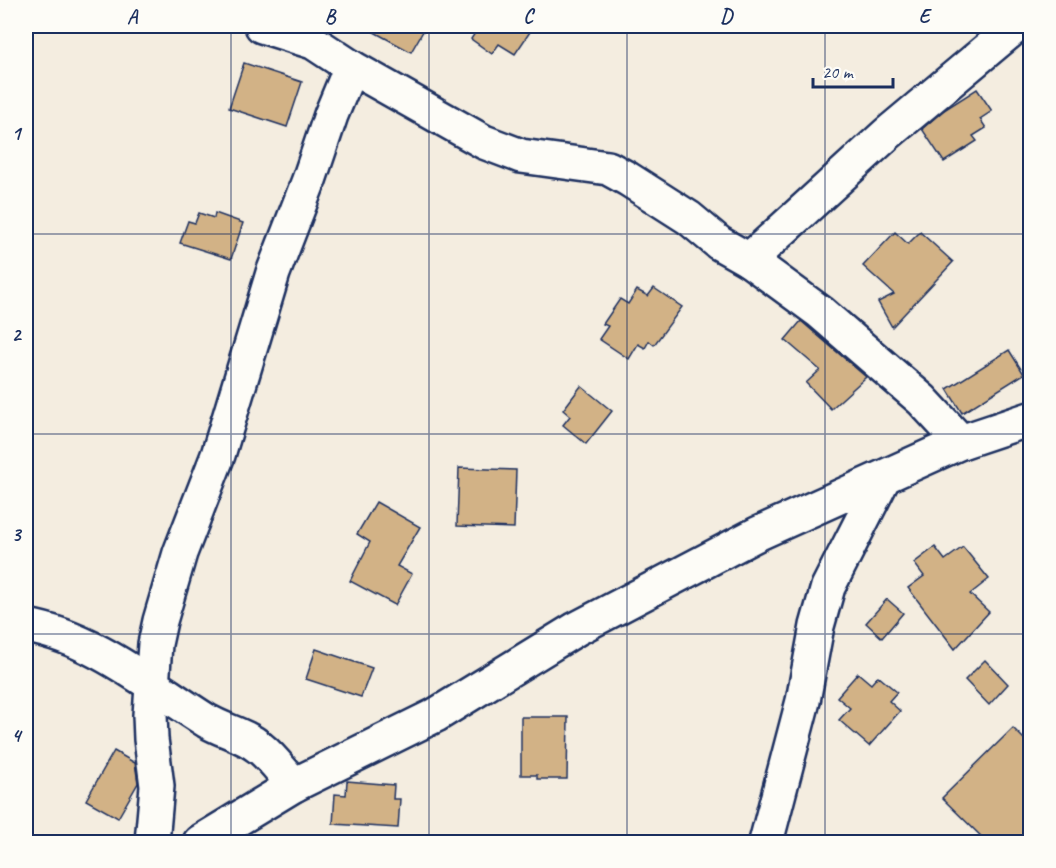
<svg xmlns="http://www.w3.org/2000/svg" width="1056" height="868" font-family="Caveat,sans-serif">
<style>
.building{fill:#d2b286;stroke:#1b2f5e;stroke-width:1.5}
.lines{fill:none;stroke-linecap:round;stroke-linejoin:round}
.minor-casing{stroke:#1b2f5e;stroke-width:38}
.minor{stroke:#fdfcf7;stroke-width:33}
.grid{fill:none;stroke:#1b2f5e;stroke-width:1.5;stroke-opacity:0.55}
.neatline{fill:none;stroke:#1b2f5e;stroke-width:2}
.grid-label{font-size:20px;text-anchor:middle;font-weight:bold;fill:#1b2f5e}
</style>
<rect width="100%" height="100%" fill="#f4ede0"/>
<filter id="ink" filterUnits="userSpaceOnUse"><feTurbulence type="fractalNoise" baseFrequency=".0167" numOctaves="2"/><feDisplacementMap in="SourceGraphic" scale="12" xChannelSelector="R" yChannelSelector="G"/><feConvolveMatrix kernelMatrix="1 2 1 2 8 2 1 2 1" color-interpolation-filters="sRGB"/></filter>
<g filter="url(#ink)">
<!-- building -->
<g class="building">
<path d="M 363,26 L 426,26 L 411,52 Z"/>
<path d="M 471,26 L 534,26 L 515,54 L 499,44 L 492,54 L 471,39 L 477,30 Z"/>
<path d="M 244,63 L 302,82 L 287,127 L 229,108 Z"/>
<path d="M 977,89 L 992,111 L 980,119 L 986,128 L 973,136 L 977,141 L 944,162 L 922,129 L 944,110 Z"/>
<path d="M 199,213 L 214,218 L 215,213 L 243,223 L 231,259 L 180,243 L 188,221 L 195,223 Z"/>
<path d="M 895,232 L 908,244 L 920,232 L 953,262 L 892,327 L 878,302 L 894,294 L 863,266 Z"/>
<path d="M 654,288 L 682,307 L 654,345 L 649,341 L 645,348 L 638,344 L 629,359 L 599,339 L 608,326 L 603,324 L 620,299 L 628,304 L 637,290 L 648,296 Z"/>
<path d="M 801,321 L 866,377 L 831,409 L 806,383 L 820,370 L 785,340 Z"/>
<path d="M 1009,350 L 1024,374 L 962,413 L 947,389 Z"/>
<path d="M 581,386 L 612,411 L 586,444 L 563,425 L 570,416 L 563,410 Z"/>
<path d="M 459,468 L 516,470 L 514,528 L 457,526 Z"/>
<path d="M 376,502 L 420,527 L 397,566 L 412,574 L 395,605 L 350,581 L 370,542 L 357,534 Z"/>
<path d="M 935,547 L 945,560 L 963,547 L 989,579 L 970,594 L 989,612 L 955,649 L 908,588 L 924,576 L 914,563 Z"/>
<path d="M 887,599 L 903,613 L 882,638 L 866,623 Z"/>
<path d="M 316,649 L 372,668 L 361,697 L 306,679 Z"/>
<path d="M 985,660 L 1008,684 L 989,705 L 965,680 Z"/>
<path d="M 858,673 L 871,684 L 878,676 L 897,692 L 889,701 L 900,711 L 869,746 L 839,720 L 850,708 L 837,697 Z"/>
<path d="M 521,717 L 568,717 L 567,779 L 537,779 L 537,775 L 521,775 Z"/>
<path d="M 1013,728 L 1030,745 L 1030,843 L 988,843 L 942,798 Z"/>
<path d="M 114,751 L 135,763 L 138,783 L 118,818 L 86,800 Z"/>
<path d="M 347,781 L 394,785 L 393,799 L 400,799 L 398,828 L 333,824 L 335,794 L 346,795 Z"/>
</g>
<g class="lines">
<!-- minor casing -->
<g class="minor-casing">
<g id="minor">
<path d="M 262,26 L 313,42 L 351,67 L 484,142 L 521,156 L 608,168 L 628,179 L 689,218 L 719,243 L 749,260 L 820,312 L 922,400 L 961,442"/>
<path d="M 749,260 L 887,134 L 1016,26"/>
<path d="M 26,626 C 93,637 151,686 207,721 C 224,731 245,735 260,748 C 273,758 283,773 294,785"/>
<path d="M 152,842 L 157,786 L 151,739 L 150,715 L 155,644 L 160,621 L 180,553 L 218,455 L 273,273 L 309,180 L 331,115 L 351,67"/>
<path d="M 200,842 L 294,785 L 436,715 L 576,629 L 757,534 L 961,442 L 1030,419"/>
<path d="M 766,842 L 803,701 L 817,626 L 828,587 L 883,479"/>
</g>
</g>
<!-- minor -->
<use href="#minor" class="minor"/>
</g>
</g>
<!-- grid -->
<path class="grid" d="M 231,26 L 231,842M 429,26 L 429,842M 627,26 L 627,842M 825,26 L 825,842M 26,234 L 1030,234M 26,434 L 1030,434M 26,634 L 1030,634"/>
<!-- margin -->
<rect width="1056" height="868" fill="none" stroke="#fdfcf7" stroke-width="66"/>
<!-- scale -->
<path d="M813 78v9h80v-9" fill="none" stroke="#1b2f5e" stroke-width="3"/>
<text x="822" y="78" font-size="18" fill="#1b2f5e" stroke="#fdfcf7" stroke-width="4.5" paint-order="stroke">20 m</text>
<rect x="33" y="33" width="990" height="802" class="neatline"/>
<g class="grid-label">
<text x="132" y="23">A</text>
<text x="330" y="23">B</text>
<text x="528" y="23">C</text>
<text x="726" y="23">D</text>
<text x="924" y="23">E</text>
<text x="16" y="140">1</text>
<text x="16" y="341">2</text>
<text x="16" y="541">3</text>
<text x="16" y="742">4</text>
</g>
</svg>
